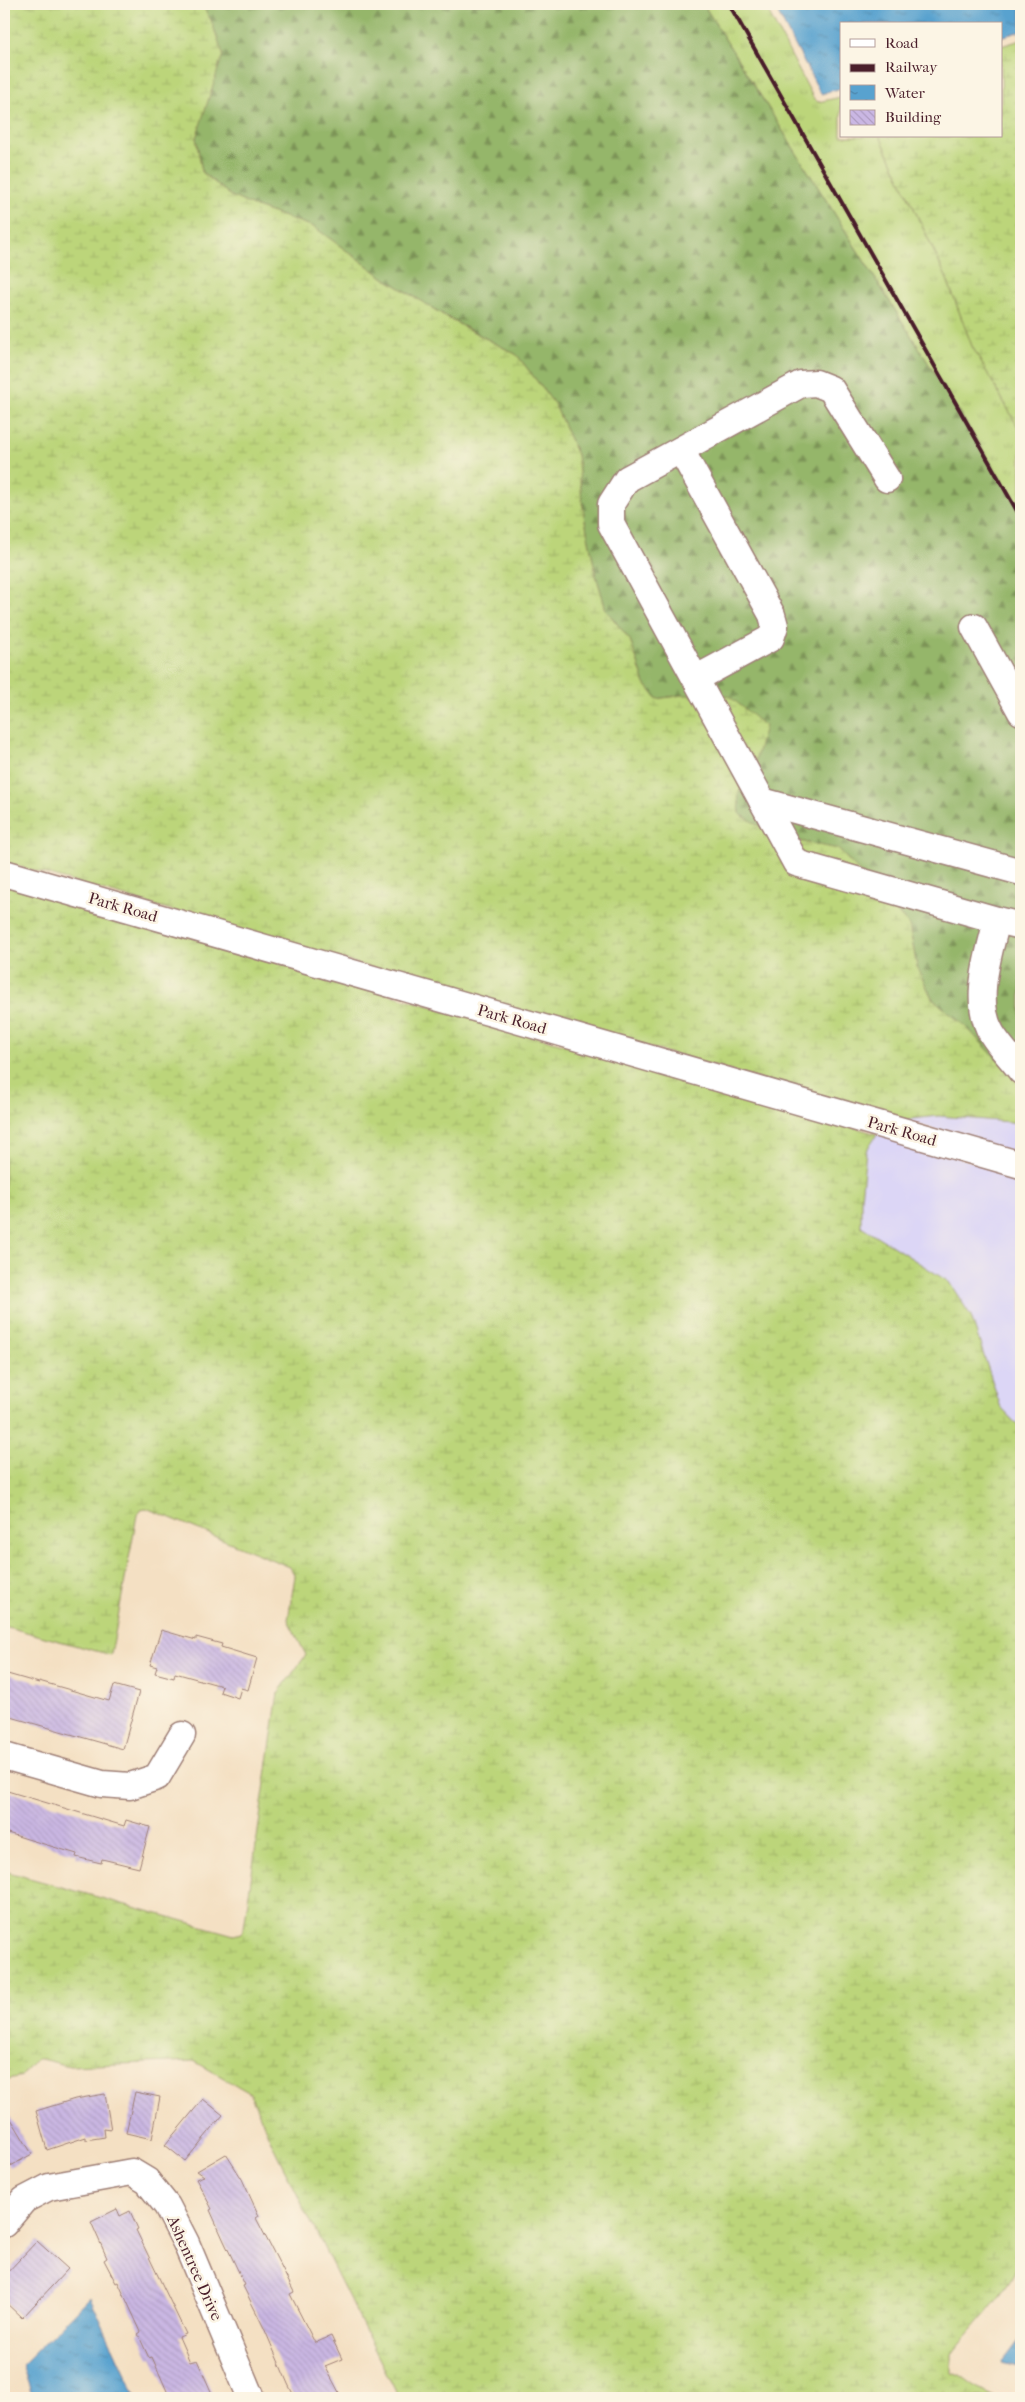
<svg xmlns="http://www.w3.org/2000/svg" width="1025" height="2402" font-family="'IM FELL French Canon',serif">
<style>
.built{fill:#dcd6f6}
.grass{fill:url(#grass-tufts);stroke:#837a52}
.forest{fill:url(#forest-firs);stroke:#706a4a}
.wetland{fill:url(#wetland-marsh);stroke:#837a52}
.water{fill:url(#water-ripples);stroke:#51607d}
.building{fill:url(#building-back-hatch)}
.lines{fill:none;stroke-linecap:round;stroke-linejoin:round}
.minor-casing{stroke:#9f8077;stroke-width:29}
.minor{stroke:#fff;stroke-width:26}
.rail{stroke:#4a1f2b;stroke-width:4}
.labels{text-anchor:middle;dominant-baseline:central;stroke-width:5;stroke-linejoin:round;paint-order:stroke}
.street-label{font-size:16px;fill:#4a1f2b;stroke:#fcf5e5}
</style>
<defs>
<pattern id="grass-tufts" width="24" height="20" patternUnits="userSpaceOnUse" patternTransform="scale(1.25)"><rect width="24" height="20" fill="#bcd57a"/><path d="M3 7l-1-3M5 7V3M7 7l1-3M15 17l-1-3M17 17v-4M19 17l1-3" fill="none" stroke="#a3b66a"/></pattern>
<pattern id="forest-firs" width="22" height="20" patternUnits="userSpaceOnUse" patternTransform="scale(1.25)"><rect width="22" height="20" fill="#95b66a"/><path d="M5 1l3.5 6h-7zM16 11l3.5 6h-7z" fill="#7c9357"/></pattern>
<pattern id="wetland-marsh" width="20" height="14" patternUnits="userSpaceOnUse" patternTransform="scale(1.25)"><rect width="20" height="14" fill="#bcd57a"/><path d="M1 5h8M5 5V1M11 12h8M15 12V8" fill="none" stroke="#a3b66a"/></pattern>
<pattern id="water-ripples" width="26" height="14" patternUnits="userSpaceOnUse" patternTransform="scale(1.25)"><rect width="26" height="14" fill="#58a2cf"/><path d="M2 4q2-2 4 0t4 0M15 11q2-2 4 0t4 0" fill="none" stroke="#4b83a8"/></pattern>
<pattern id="building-back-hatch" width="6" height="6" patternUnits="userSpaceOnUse" patternTransform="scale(1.25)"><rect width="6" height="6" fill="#cab7e3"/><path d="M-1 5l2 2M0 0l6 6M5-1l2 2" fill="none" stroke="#af9dc3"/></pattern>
</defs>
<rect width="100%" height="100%" fill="#fcf5e5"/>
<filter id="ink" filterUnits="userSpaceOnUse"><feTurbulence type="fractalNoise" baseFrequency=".02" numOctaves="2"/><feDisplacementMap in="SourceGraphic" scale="10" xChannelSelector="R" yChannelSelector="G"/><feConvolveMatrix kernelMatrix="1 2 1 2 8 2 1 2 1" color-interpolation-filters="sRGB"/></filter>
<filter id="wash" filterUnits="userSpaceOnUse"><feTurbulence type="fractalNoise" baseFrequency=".0096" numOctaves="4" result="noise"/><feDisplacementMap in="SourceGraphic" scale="20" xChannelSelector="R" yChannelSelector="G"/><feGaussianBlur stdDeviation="1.12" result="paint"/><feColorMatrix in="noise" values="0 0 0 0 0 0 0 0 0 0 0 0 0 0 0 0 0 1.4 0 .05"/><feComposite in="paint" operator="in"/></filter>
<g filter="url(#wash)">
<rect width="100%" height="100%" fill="#f4e0c3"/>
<!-- built -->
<g class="built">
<path d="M 939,1116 L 1021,1123 L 1021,1154 L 902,1120 Z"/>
<path d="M 877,1134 L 1021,1176 L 1021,1429 L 1001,1408 L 986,1364 L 861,1226 L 861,1198 L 866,1151 Z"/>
</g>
<!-- grass -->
<path class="grass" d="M 703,4 L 764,4 L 814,99 L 818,102 L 841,97 L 841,136 L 880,136 L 947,279 L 972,346 L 1021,432 L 1021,511 Z"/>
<!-- forest -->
<path class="forest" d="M 201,4 L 703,4 L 1021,511 L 1021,1084 L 967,1028 L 932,998 L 917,967 L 909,925 L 838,849 L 778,837 L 740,814 L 738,794 L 753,770 L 682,695 L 657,699 L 645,684 L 630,640 L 606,610 L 596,575 L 584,516 L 577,455 L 555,405 L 517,355 L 452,320 L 384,278 L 314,227 L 253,206 L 231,196 L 202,172 L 196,138 L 204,109 L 211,20 Z"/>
<!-- wetland -->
<g class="wetland">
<path d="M 4,4 L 201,4 L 211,20 L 223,54 L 196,138 L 202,172 L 231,196 L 253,206 L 314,227 L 384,278 L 451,320 L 517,355 L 555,405 L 577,455 L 584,516 L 596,575 L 606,610 L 630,640 L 645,684 L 657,699 L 682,695 L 729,696 L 765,726 L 753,770 L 738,794 L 740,814 L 778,837 L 838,849 L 909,925 L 917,967 L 932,998 L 967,1028 L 1021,1084 L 1021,1123 L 939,1116 L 902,1120 L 4,862 Z"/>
<path d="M 1021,40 L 1021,432 L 972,346 L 947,279 L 880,136 L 1001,136 L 1001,46 Z"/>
<path d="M 4,884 L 877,1134 L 866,1151 L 861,1198 L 861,1226 L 949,1282 L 971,1316 L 1001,1408 L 1021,1429 L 1021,2259 C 1007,2295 975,2324 952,2354 L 952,2373 L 960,2376 L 978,2389 L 998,2398 L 399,2398 L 274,2148 L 250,2093 L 194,2061 L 70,2066 L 37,2058 L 22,2076 L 4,2080 L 4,1871 L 234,1935 L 241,1933 L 244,1928 L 278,1693 L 306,1655 L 288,1620 L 295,1576 L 290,1567 L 146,1508 L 141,1509 L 137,1515 L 111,1655 L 4,1626 Z"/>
</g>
<!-- water -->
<g class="water">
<path d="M 773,4 L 1021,4 L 1021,31 L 1001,37 L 1001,24 L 841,24 L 841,88 L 821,94 Z"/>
<path d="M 90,2297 L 136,2398 L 33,2398 L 22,2365 Z"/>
<path d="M 1021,2338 L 1021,2368 L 1002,2363 Z"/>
</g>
<g id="blocks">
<!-- building -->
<g class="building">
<path d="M 161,1630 L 196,1640 L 196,1637 L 222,1644 L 221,1647 L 257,1658 L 248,1690 L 241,1688 L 238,1698 L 220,1692 L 222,1686 L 175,1673 L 174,1678 L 155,1673 L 157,1667 L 150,1665 Z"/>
<path d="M 4,1673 L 39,1683 L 39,1681 L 109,1701 L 114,1685 L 139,1692 L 123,1749 L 4,1715 Z"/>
<path d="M 4,1790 L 124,1826 L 126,1820 L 150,1827 L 139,1868 L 102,1859 L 101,1863 L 76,1857 L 77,1854 L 4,1832 Z"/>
<path d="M 135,2092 L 160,2097 L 152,2139 L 126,2133 Z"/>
<path d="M 105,2094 L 111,2130 L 104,2129 L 105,2137 L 86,2140 L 86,2137 L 47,2150 L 36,2111 L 75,2099 Z"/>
<path d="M 203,2099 L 223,2115 L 185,2161 L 165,2145 Z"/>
<path d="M 4,2107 L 32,2154 L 9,2167 L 4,2158 Z"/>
<path d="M 226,2154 L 242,2179 L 259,2216 L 256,2218 L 294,2292 L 290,2294 L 315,2343 L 331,2336 L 342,2359 L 325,2366 L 342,2398 L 295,2398 L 288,2384 L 264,2328 L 243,2286 L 245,2285 L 224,2241 L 210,2210 L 212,2209 L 196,2179 L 204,2176 L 197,2171 Z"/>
<path d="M 117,2209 L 120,2216 L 130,2211 L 138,2229 L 136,2230 L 186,2334 L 179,2337 L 190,2362 L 197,2360 L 214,2398 L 170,2398 L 152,2357 L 149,2358 L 138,2334 L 141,2332 L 118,2282 L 116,2283 L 104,2260 L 107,2258 L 91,2222 Z"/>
<path d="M 37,2241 L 68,2269 L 22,2318 L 4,2301 L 4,2276 Z"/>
</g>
</g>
</g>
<g filter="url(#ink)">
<use href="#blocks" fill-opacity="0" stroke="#9f8077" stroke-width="1"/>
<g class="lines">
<!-- minor casing -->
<g class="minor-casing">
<g id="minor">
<path d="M 681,450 L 772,615 L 775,626 L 771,638 L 697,678"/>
<path d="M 887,479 L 831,389 L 816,383 L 801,384 L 627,479 L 611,504 L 611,524 L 796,863 L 997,920 C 989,955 972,1001 992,1034 C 1000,1047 1012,1059 1021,1071"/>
<path d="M 974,627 L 1021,712"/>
<path d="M 762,801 L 1021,872"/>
<path d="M 4,873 L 1021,1165"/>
<path d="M 997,920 L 1021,926"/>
<path d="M 4,1756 L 102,1784 L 130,1786 L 157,1777 L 182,1735"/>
<path d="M 4,2224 L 24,2200 L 49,2187 L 132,2172 L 147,2181 L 167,2206 L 186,2243 L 251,2398"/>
</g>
</g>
<!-- minor -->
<use href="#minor" class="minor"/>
<!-- rail -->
<path class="rail" d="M 729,4 L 1021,518"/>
</g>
</g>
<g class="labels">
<!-- street labels -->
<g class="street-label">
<text transform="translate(123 907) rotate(16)">Park Road</text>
<text transform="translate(512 1019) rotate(16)">Park Road</text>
<text transform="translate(902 1131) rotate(16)">Park Road</text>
<text transform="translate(195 2268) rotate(66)">Ashentree Drive</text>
</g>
</g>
<!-- margin -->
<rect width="1025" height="2402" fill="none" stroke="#fcf5e5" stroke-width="20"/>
<!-- legend -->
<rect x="840" y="22" width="162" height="115" fill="#fcf5e5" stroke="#b59f9b"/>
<rect x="850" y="39" width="25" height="8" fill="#ffffff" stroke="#b59f9b"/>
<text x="885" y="48" font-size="15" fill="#4a1f2b">Road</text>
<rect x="850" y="64" width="25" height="8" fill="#4a1f2b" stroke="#b59f9b"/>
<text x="885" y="72" font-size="15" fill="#4a1f2b">Railway</text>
<rect x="850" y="85" width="25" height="15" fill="url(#water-ripples)" stroke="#b59f9b"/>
<text x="885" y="98" font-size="15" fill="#4a1f2b">Water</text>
<rect x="850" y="110" width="25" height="15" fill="url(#building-back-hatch)" stroke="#b59f9b"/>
<text x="885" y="122" font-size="15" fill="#4a1f2b">Building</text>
</svg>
